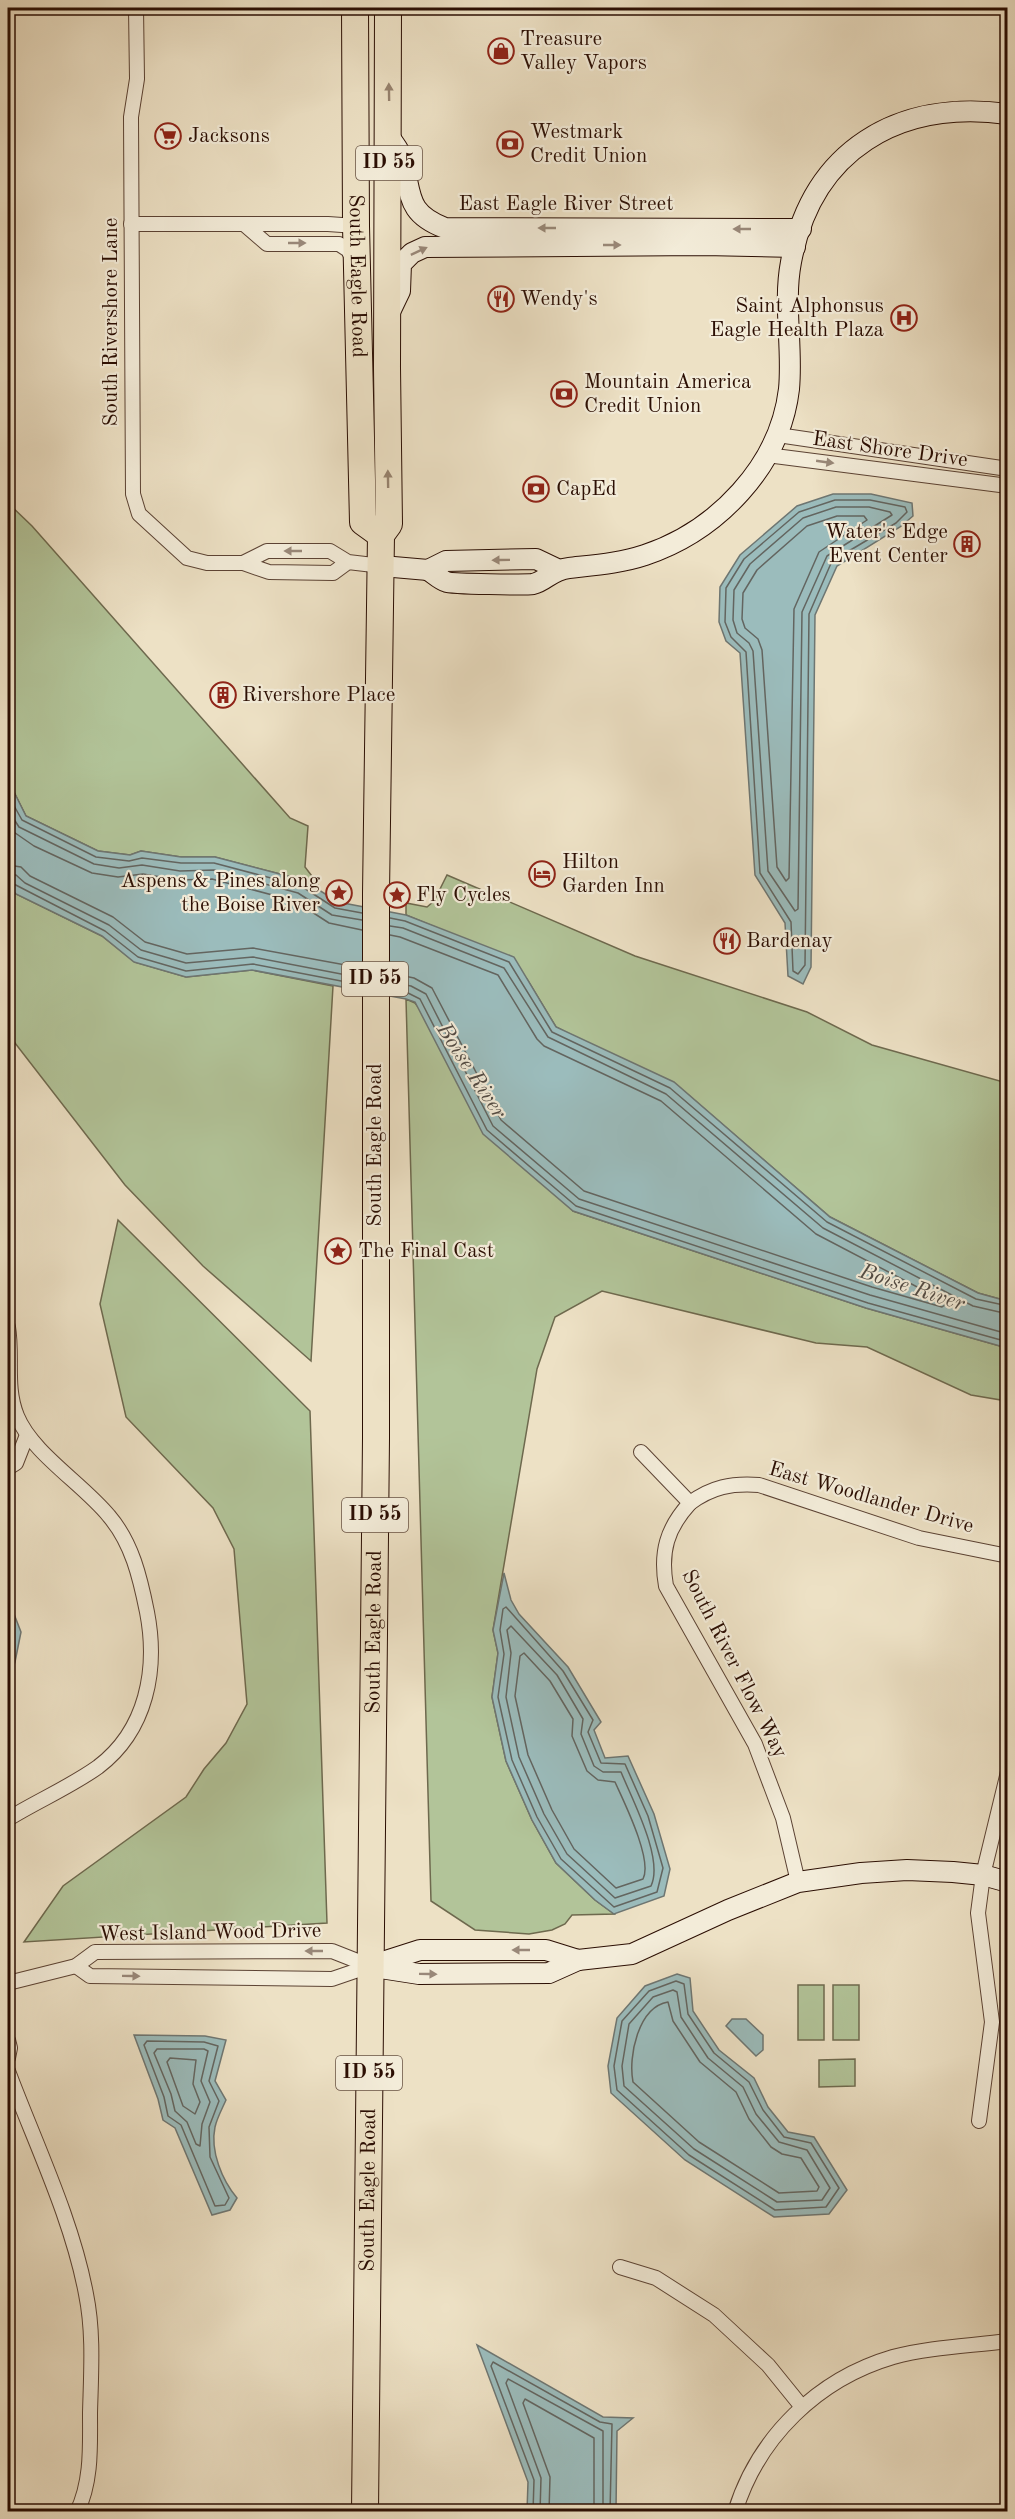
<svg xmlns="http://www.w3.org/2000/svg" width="1015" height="2519" font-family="'Old Standard TT',serif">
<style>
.green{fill:#b2c499;stroke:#6e694e;stroke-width:1.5}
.water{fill:#9bbcbc;stroke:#6e7672;stroke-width:1.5}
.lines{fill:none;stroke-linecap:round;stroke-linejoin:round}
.shore{stroke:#636560;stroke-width:1.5}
.street-casing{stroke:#5c4334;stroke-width:16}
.secondary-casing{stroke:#2b0e03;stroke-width:22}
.highway-casing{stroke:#2b0e03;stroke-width:28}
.street{stroke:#f3ecd9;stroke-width:14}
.secondary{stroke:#f3ecd9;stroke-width:20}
.highway{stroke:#ede1c5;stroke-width:26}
.oneway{fill:#96826e}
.oneway2{fill:#998879}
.labels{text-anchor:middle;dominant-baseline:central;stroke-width:4.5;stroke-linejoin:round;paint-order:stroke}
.shield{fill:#f3ecd9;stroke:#675143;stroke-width:1.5}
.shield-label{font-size:20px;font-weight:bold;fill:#2b0e03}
.poi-label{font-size:21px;fill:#2b0e03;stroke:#f3ecd9;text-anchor:start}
.street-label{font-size:21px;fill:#2b0e03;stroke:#f3ecd9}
.water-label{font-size:22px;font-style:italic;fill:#524b44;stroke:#f3ecd9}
</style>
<rect width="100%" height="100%" fill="#ede1c5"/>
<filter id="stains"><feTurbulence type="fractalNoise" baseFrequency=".00333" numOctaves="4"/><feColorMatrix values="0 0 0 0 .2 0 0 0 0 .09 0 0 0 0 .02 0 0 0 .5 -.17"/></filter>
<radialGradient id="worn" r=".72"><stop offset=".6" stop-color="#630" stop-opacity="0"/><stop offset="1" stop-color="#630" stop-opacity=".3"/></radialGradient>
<!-- green -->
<g class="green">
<path d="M 8,503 L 32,526 L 290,818 L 308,826 L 305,867 L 318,884 L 316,887 L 303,880 L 215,857 L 181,857 L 141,851 L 130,855 L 98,851 L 26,816 L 8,780 Z"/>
<path d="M 447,875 L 635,956 L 807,1012 L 872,1045 L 1007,1083 L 1007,1301 L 978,1293 L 830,1217 L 687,1094 L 556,1027 L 527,979 L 435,927 L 406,915 L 406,903 L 427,907 L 434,901 Z"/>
<path d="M 8,885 L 16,894 L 102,936 L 135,962 L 186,977 L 252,970 L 333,986 L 311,1361 L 203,1266 L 125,1185 L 8,1034 Z"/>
<path d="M 406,999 L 415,1003 L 573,1211 L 866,1308 L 1007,1348 L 1007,1401 L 971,1395 L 867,1347 L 816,1343 L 602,1291 L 555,1317 L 537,1369 L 493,1630 L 498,1653 L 492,1697 L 506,1761 L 532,1820 L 556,1863 L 595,1900 L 614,1914 L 572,1915 L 565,1924 L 552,1930 L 529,1934 L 475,1930 L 431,1901 Z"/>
<path d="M 118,1220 L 310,1411 L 327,1923 L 24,1942 L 63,1886 L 186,1797 L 204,1769 L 226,1743 L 247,1704 L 234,1549 L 213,1508 L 126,1417 L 100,1304 Z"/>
<rect x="798" y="1985" width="26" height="55"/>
<rect x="833" y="1985" width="26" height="55"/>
<path d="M 855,2059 L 855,2086 L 819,2087 L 819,2060 Z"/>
</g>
<!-- water -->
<g class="water">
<path d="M 833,494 L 871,494 L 912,503 L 913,516 L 900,527 L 837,566 L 815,615 L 811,967 L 803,984 L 788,976 L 785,923 L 755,875 L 740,653 L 726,641 L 719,622 L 720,587 L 740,555 L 797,506 Z"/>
<path d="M 8,780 L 26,816 L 98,851 L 130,855 L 141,851 L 181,857 L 215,857 L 303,880 L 338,902 L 406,915 L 514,957 L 556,1027 L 674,1082 L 830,1217 L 978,1293 L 1007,1301 L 1007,1348 L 866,1308 L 573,1211 L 483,1134 L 415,1002 L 406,999 L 252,970 L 186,977 L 134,962 L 102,936 L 16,894 L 8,885 Z"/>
<path d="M 504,1573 L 511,1600 L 519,1614 L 568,1667 L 601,1722 L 594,1730 L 605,1758 L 628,1756 L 654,1814 L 670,1869 L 664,1896 L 614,1914 L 595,1900 L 556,1863 L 532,1820 L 506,1761 L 492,1697 L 498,1653 L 493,1630 Z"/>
<path d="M 8,1614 L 14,1614 L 21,1632 L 15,1662 L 8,1682 Z"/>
<path d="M 677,1974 L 690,1978 L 693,2011 L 719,2050 L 754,2078 L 768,2107 L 788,2132 L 814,2137 L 847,2190 L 829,2214 L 774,2217 L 685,2160 L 611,2093 L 608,2066 L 617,2018 L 645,1986 Z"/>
<path d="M 732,2019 L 746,2019 L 763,2035 L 763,2050 L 756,2056 L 726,2026 Z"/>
<path d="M 134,2035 L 205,2036 L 226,2040 L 215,2081 L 226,2100 C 222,2109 217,2118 215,2127 C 210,2151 222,2180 237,2198 L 230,2210 L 212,2215 L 175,2128 L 163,2120 L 158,2099 Z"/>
<path d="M 477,2345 L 603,2417 L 633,2418 L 617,2431 L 616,2511 L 527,2511 L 528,2482 Z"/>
</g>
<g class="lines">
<!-- shore -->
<g class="shore">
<path d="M 835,500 L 870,500 L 905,507 L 907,512 L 896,523 L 832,561 L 809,614 L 805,965 L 798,974 L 793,971 L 791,922 L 760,873 L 746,652 L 731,637 L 725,622 L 726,588 L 744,559 L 799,512 Z"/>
<path d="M 836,507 L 869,507 L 890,512 L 892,515 L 827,556 L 802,612 L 798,909 L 795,911 L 768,871 L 753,651 L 749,643 L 737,633 L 733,620 L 734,590 L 750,564 L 803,518 Z"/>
<path d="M 837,516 L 864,516 L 867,520 L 819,552 L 794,609 L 789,878 L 786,881 L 777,867 L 762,650 L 758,639 L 745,628 L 742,619 L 743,593 L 757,570 L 807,526 Z"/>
<path d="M 8,795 L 22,820 L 96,857 L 129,861 L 142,858 L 181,863 L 214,863 L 301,886 L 335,908 L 362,913"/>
<path d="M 8,810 L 19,827 L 94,864 L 119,868 L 142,865 L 180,871 L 214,870 L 298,893 L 332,915 L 362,920"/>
<path d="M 8,828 L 34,846 L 92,873 L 118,877 L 143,874 L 179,880 L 212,879 L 295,901 L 329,923 L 362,930"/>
<path d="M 8,865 L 21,867 L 30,876 L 113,917 L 145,942 L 187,954 L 253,948 L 362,968"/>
<path d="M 8,874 L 16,875 L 25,883 L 109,925 L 141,950 L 186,963 L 253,957 L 362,978"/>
<path d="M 8,881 L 105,931 L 138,957 L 186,971 L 253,964 L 362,985"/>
<path d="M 390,918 L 405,921 L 509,962 L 552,1032 L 670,1088 L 827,1222 L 976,1299 L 1008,1306"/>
<path d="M 390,926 L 403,928 L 504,968 L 548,1037 L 666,1094 L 823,1228 L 973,1306 L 1008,1314"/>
<path d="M 390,935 L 400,937 L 498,975 L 537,1039 L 544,1046 L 661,1101 L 816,1234 L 944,1301 L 945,1305 L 942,1307 L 872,1287 L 584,1191 L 501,1120 L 432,988 L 414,978 L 390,973"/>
<path d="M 390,982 L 411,986 L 426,994 L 493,1126 L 579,1199 L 870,1295 L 1008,1334"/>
<path d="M 390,990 L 408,993 L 420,999 L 487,1130 L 576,1206 L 868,1303 L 1008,1342"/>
<path d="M 506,1607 L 563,1671 L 593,1720 L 588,1732 L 601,1763 L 625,1764 L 648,1816 L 663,1868 L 657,1892 L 614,1907 L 561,1859 L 537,1817 L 512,1760 L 498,1697 L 504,1654 L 500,1630 L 503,1609 Z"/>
<path d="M 511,1626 L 557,1675 L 583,1719 L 581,1734 L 594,1766 L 603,1772 L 621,1772 C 632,1799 664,1859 651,1886 L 615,1898 L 567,1854 L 544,1814 L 519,1757 L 506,1697 L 511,1653 L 507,1630 Z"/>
<path d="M 524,1653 L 550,1681 L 573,1719 L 572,1736 L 587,1771 L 598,1780 L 615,1782 C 624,1802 653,1860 643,1879 L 616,1888 L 574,1849 L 552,1810 L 528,1755 L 515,1696 L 520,1656 Z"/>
<path d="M 676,1981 L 684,1984 L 688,2014 L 714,2053 L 749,2082 L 763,2110 L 784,2137 L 811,2143 L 839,2188 L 826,2207 L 775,2210 L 689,2155 L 617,2090 L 614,2066 L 622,2021 L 649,1991 Z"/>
<path d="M 673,1990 L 677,1992 L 681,2017 L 708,2058 L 743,2087 L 756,2114 L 779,2142 L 807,2150 L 830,2188 L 822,2200 L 777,2202 L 694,2149 L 624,2086 L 622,2066 L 629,2024 L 653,1997 Z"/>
<path d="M 668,2002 L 673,2021 L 700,2062 L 736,2092 L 749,2119 L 771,2147 L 782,2154 L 801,2158 L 819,2187 L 817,2191 L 779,2193 L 699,2142 L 633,2082 C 628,2057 638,2007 668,2002 Z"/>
<path d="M 147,2041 L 204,2042 L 218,2046 L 209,2081 L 219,2101 L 209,2127 L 210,2157 L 229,2198 L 225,2205 L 215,2206 L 181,2125 L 168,2116 L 164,2097 L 144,2045 Z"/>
<path d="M 157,2049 L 204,2049 L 208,2051 L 201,2081 L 210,2102 L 202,2124 L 200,2146 L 196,2144 L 187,2122 L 175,2111 L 171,2094 L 154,2053 Z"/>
<path d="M 170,2058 L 196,2060 L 193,2084 L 200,2102 L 195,2114 L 183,2106 L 167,2062 Z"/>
<path d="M 533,2512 L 534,2480 L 491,2366 L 493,2362 L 600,2422 L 612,2424 L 610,2512"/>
<path d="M 540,2512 L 541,2478 L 506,2383 L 508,2379 L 603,2431 L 603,2512"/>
<path d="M 549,2512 L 550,2477 L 523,2403 L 525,2399 L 594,2438 L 594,2512"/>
</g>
<!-- street casing -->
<g class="street-casing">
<g id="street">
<path d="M 136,8 L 137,79 L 131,117 L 133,494 L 139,514 L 187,558 L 207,563 L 243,563"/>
<path d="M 131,224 L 328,224 L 356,226"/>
<path d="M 245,225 L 267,244 L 339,244 L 348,250 L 354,261"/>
<path d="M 778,435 L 1008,469"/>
<path d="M 767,455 L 1008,486"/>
<path d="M 348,562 L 333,573 L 269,572 L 243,563 L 267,551 L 330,551 L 348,562 L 382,566"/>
<path d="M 8,1327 C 13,1357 5,1387 17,1416 C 32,1453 83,1484 109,1516 C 132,1543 140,1577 147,1612 C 158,1669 147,1730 98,1767 C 70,1787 37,1801 8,1819"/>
<path d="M 641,1452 L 690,1503 C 712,1487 731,1483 759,1485 L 919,1538 L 1008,1556"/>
<path d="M 8,1468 L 16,1463 L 27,1435"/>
<path d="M 690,1503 C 667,1528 660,1552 666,1586 L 755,1744 L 783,1818 L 798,1882"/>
<path d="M 76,1966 L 90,1976 L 332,1979 L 370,1966"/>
<path d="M 8,1983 L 76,1966 L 95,1952 L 332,1951 L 370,1966"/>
<path d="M 8,2040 L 10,2048 L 8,2058"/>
<path d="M 8,2071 C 35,2143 72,2219 86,2294 C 94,2333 91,2374 90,2413 C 90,2446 92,2481 77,2512"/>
<path d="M 979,2121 L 992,2022 L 978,1913 L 983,1875 L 1008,1772"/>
<path d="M 620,2267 L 656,2278 L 714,2315 L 768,2365 L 802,2407"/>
<path d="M 735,2512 C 758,2437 818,2379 893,2357 C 930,2347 970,2346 1008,2341"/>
</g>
</g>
<!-- secondary casing -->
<g class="secondary-casing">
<g id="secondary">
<path d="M 389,136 C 393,143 399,149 401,156 C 413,192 403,212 445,228 L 801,229"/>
<path d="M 388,316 L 400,291 L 401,264 L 412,253 L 425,247 L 704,245 L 795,247"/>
<path d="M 382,566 L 428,570"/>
<path d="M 557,569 L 536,559 L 446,561 L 428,570 C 433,573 440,580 447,582 C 452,584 526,585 533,584 C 546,581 551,570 569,568 C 595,565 621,563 645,555 C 717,531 780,466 789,389 C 793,347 783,304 791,262 C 812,150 898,99 1008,114"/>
<path d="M 370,1966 L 420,1950 L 546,1950 L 578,1960 L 632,1954 L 728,1910 L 798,1882 L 861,1873 L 907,1870 L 953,1872 L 983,1875 L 1008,1882"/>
<path d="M 374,1967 L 419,1974 L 549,1973 L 578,1960"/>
</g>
</g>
<!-- highway casing -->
<g class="highway-casing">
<g id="highway">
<path id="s1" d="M 355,8 L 356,226 L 363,522 L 381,535"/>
<path id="s2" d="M 365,2512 L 376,1438 L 376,893 L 381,535 L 389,524 L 387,368 L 388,8"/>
</g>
</g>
<!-- street -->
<use href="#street" class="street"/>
<!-- secondary -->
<use href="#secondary" class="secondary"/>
<!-- highway -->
<use href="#highway" class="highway"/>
</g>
<!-- one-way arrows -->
<defs><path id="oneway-solid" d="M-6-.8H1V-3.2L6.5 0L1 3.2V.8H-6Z" transform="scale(1.5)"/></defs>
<g class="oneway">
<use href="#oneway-solid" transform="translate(389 92) rotate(-91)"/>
<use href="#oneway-solid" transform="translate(388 479) rotate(-91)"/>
</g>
<g class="oneway2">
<use href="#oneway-solid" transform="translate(547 228) rotate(-180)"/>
<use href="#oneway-solid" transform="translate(742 229) rotate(-180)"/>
<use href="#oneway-solid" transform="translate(297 243)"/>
<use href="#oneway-solid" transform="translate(612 245)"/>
<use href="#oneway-solid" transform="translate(419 251) rotate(-25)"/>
<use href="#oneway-solid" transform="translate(825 462) rotate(8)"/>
<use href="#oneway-solid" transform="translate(293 551) rotate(-180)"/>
<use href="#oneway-solid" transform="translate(501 560) rotate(179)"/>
<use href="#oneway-solid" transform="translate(521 1950) rotate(180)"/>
<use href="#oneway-solid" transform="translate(314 1951) rotate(180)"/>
<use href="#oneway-solid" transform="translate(428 1974) rotate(1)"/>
<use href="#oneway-solid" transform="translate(131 1976) rotate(1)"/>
</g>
<!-- icons -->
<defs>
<g id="shop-ring" transform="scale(1.35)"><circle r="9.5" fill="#f3ecd9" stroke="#8f2418" stroke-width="1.5"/><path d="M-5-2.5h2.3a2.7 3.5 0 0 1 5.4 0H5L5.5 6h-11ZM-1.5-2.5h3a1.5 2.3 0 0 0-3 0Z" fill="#8f2418"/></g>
<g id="supermarket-ring" transform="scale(1.35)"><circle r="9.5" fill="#f3ecd9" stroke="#8f2418" stroke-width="1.5"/><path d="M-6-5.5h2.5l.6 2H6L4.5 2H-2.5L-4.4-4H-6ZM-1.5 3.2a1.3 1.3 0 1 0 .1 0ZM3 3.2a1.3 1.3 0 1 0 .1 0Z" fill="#8f2418"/></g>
<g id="bank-ring" transform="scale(1.35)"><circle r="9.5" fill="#f3ecd9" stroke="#8f2418" stroke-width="1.5"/><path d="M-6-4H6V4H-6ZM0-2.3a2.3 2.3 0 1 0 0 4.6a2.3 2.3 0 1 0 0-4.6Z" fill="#8f2418"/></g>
<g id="restaurant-ring" transform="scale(1.35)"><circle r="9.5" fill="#f3ecd9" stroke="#8f2418" stroke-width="1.5"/><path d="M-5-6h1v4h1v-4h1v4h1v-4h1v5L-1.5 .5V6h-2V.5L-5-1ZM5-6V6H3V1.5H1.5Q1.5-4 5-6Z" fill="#8f2418"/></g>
<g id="hospital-ring" transform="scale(1.35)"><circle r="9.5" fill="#f3ecd9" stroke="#8f2418" stroke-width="1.5"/><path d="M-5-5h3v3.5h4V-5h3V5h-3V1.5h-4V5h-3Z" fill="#8f2418"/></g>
<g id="building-ring" transform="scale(1.35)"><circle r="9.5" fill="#f3ecd9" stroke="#8f2418" stroke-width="1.5"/><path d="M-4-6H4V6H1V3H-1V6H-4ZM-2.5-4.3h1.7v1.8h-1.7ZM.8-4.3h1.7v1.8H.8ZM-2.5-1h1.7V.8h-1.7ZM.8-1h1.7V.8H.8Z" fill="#8f2418"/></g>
<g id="hotel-ring" transform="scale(1.35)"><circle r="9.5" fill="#f3ecd9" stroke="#8f2418" stroke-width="1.5"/><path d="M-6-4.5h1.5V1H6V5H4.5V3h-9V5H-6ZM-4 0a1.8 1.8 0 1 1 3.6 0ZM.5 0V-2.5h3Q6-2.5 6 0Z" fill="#8f2418"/></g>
<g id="sight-ring" transform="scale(1.35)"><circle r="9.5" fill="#f3ecd9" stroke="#8f2418" stroke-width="1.5"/><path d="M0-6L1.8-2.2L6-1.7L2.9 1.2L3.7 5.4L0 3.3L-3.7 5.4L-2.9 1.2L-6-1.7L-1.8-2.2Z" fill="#8f2418"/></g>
</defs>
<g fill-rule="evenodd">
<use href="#shop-ring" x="501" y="51"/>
<use href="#supermarket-ring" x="168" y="136"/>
<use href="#bank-ring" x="510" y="144"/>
<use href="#restaurant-ring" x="501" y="299"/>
<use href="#hospital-ring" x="904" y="318"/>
<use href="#bank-ring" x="564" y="394"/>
<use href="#bank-ring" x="536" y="489"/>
<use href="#building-ring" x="967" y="544"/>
<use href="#building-ring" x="223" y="695"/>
<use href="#hotel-ring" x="542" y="874"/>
<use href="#sight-ring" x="339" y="893"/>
<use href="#sight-ring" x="397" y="895"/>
<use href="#restaurant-ring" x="727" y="941"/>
<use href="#sight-ring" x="338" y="1251"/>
</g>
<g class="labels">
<!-- shield labels -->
<g class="shield">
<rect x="356" y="146" width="66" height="34" rx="4.5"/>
<rect x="342" y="962" width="66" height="34" rx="4.5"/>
<rect x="342" y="1498" width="66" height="34" rx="4.5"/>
<rect x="336" y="2056" width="66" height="34" rx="4.5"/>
</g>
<g class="shield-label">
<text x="389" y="163">ID 55</text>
<text x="375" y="979">ID 55</text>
<text x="375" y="1515">ID 55</text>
<text x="369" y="2073">ID 55</text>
</g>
<!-- poi labels -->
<g class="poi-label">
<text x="520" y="39">Treasure<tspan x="520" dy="24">Valley Vapors</tspan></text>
<text x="530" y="132">Westmark<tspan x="530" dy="24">Credit Union</tspan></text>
<text x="188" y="136">Jacksons</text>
<text x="520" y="299">Wendy's</text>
<text x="884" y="306" text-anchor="end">Saint Alphonsus<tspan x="884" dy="24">Eagle Health Plaza</tspan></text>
<text x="584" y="382">Mountain America<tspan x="584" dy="24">Credit Union</tspan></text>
<text x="556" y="489">CapEd</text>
<text x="948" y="532" text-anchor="end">Water's Edge<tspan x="948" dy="24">Event Center</tspan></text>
<text x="242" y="695">Rivershore Place</text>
<text x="562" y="862">Hilton<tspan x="562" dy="24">Garden Inn</tspan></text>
<text x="320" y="881" text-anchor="end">Aspens &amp; Pines along<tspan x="320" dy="24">the Boise River</tspan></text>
<text x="416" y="895">Fly Cycles</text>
<text x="746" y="941">Bardenay</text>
<text x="358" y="1251">The Final Cast</text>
</g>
<!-- street labels -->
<g class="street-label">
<text x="566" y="204">East Eagle River Street</text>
<text stroke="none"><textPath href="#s1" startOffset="268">South Eagle Road</textPath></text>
<text transform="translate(111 322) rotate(-90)">South Rivershore Lane</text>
<text transform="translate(890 450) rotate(8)">East Shore Drive</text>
<text transform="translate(375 1145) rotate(-90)">South Eagle Road</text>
<text transform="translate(871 1498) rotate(16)">East Woodlander Drive</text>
<text stroke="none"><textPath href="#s2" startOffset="880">South Eagle Road</textPath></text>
<text transform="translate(734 1664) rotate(63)">South River Flow Way</text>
<text transform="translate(210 1933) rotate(-1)">West Island Wood Drive</text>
<text stroke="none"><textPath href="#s2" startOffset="322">South Eagle Road</textPath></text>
</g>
<!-- water labels -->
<g class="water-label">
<text transform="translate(471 1071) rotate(57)">Boise River</text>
<text transform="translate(912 1288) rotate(18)">Boise River</text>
</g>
</g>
<!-- margin -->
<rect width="1015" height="2519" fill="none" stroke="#ede1c5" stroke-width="30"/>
<rect x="9" y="9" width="997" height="2501" fill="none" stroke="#2b0e03" stroke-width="3"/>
<rect x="15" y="15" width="985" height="2489" fill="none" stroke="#2b0e03" stroke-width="1.5"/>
<rect width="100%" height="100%" filter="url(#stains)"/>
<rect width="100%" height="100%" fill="url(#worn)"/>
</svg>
